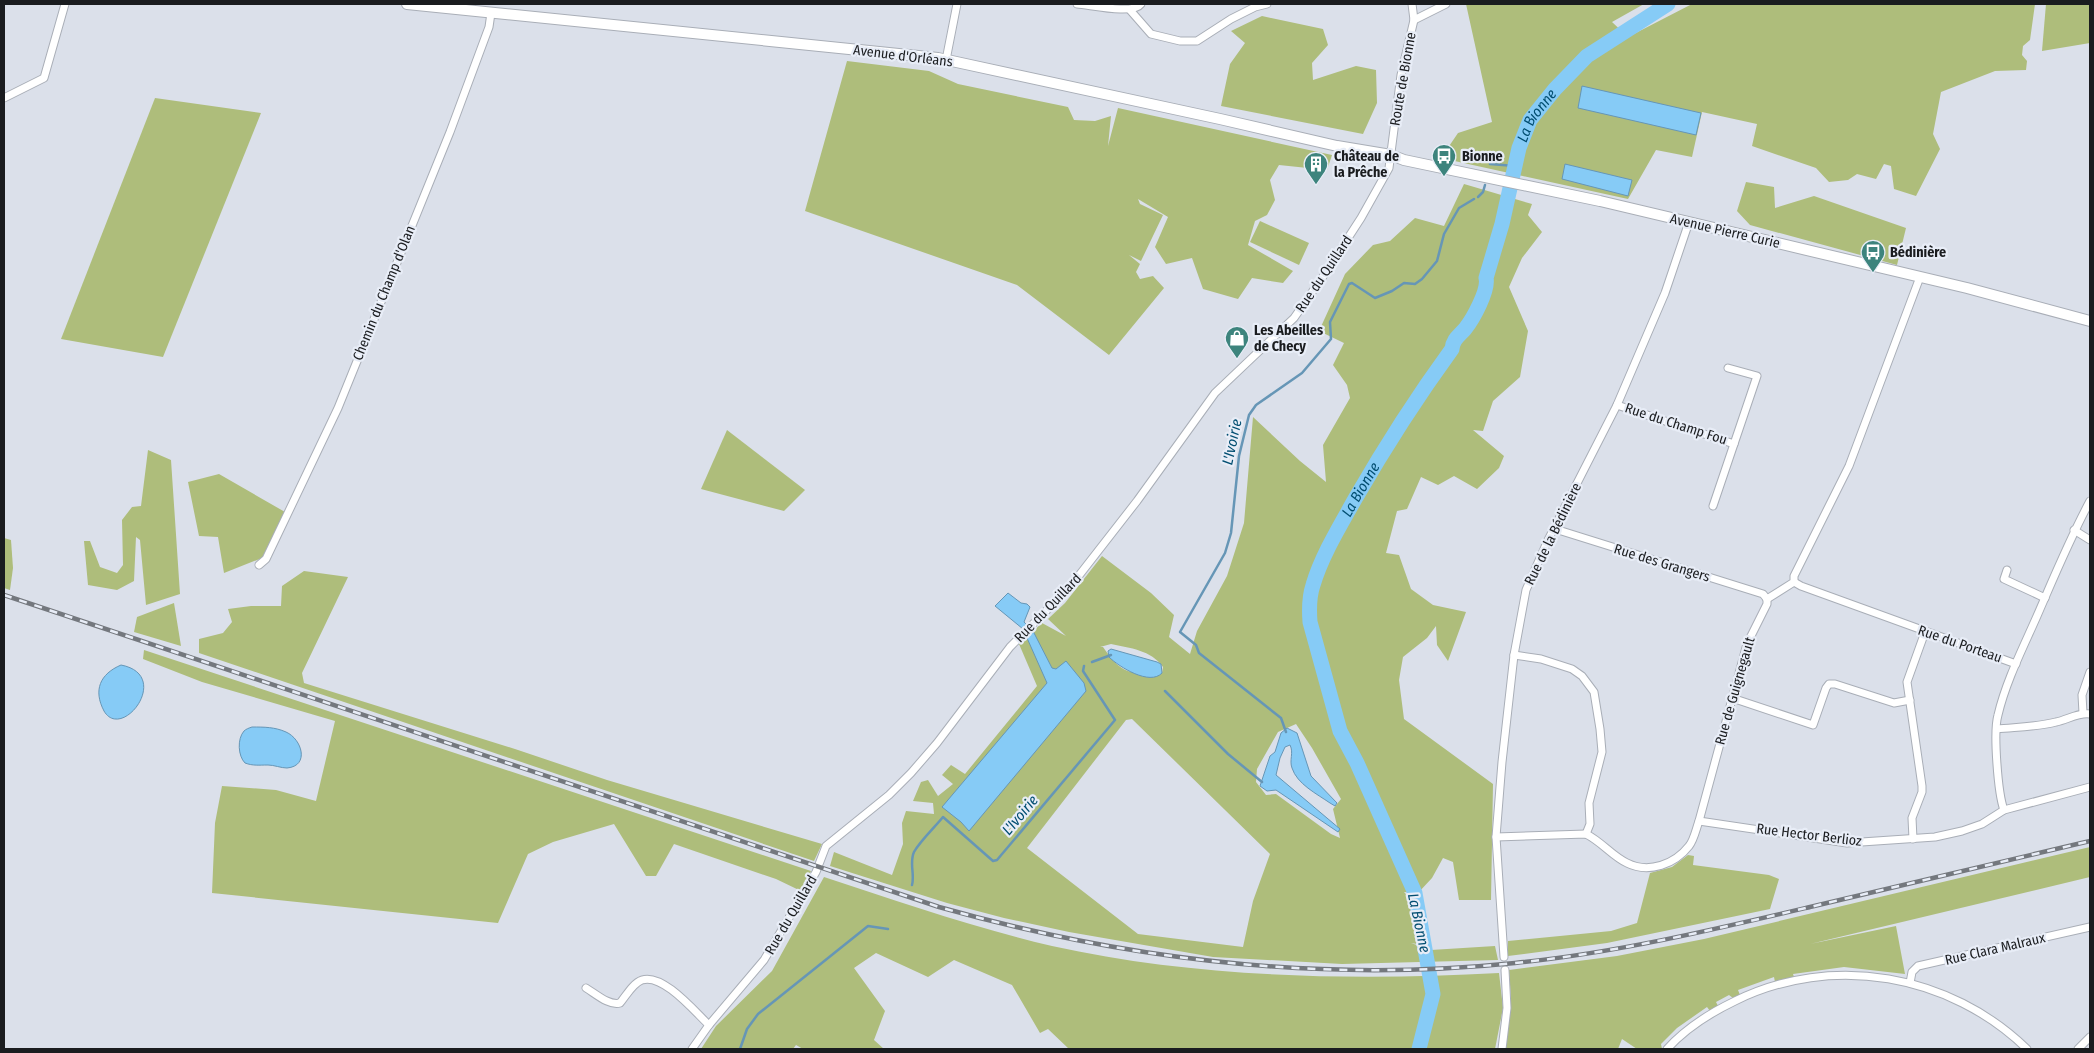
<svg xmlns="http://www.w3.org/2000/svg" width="2094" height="1053" font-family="'Fira Sans Condensed',sans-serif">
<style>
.green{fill:#aebd7b;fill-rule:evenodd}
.water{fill:#86cbf6;stroke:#6696b6}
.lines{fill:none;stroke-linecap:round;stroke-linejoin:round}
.stream{stroke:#6696b6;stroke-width:2.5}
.river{stroke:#86cbf6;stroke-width:15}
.street-casing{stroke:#a9aeb7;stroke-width:9}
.secondary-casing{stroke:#a9aeb7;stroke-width:12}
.street{stroke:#fff;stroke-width:7}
.secondary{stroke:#fff;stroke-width:10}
.rail-casing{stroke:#74787e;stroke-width:4.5}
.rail{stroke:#e8edf7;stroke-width:2.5;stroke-dasharray:8;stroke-linecap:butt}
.labels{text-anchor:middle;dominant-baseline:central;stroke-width:4.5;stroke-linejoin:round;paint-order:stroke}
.street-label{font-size:14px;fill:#1a1c1f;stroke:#e8edf7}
.poi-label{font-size:14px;font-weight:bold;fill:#1a1c1f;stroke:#e8edf7;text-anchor:start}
.water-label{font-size:15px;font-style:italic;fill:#024e71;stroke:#e8edf7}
</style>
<rect width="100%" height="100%" fill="#dbe0ea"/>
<!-- green -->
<g class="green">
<path d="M 1466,4 L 1644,4 L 1612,22 L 1628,37 L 1692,4 L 2035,4 L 2030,40 L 2023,46 L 2022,55 L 2027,61 L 2026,70 L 1995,71 L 1941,92 L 1933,134 L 1940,149 L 1916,196 L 1894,189 L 1891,166 L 1884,164 L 1876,179 L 1857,174 L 1848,180 L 1829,182 L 1816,168 L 1752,146 L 1757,124 L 1702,112 L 1692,157 L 1656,150 L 1628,199 L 1441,158 L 1458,133 L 1492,122 Z"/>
<path d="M 2046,4 L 2090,4 L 2090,43 L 2042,51 Z"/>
<path d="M 1262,16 L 1323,29 L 1328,45 L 1312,63 L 1313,80 L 1356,66 L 1376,70 L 1377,103 L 1363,134 L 1221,106 L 1230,64 L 1245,43 L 1231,31 Z"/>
<path d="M 847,61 L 929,71 L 958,84 L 1068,107 L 1074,120 L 1095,121 L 1111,116 L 1108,146 L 1118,108 L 1332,155 L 1327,170 L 1279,165 L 1270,180 L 1275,200 L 1267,215 L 1255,221 L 1248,245 L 1293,271 L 1283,283 L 1252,278 L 1238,299 L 1203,289 L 1192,258 L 1166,264 L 1155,247 L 1168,217 L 1138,199 L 1140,204 L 1163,215 L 1141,261 L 1129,255 L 1140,264 L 1136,272 L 1140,279 L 1153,276 L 1164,288 L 1109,355 L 1017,285 L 805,211 Z"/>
<path d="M 155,98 L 261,113 L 163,357 L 61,339 Z"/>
<path d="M 1746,182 L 1774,187 L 1775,208 L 1814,196 L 1906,228 L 1897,265 L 1750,225 L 1737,211 Z"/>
<path d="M 1464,184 L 1532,204 L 1528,215 L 1542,232 L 1522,258 L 1509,287 L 1528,331 L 1520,377 L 1493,401 L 1483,431 L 1473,430 L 1504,456 L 1499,468 L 1477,489 L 1454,476 L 1438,485 L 1421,477 L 1407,509 L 1397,511 L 1386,553 L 1399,555 L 1411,589 L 1433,605 L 1466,612 L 1448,661 L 1437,645 L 1436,626 L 1427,638 L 1403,657 L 1399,680 L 1404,719 L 1493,784 L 1491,900 L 1459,900 L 1453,862 L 1443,858 L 1432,878 L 1418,893 L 1404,892 L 1415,904 L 1423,945 L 1411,943 L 1431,950 L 1495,946 L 1498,960 L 1342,964 L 1213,957 L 1069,932 L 1004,918 L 947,903 L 830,866 L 834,852 L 892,875 L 903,844 L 902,823 L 906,811 L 934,814 L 933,803 L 913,801 L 921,782 L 928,780 L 938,796 L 953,784 L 942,775 L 951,765 L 965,774 L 1037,686 L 1019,644 L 1042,623 L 1066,636 L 1048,619 L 1065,603 L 1102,556 L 1151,593 L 1174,615 L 1169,637 L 1190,654 L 1197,631 L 1227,576 L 1244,523 L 1253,417 L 1300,461 L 1326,482 L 1323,445 L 1350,398 L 1347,385 L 1333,365 L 1344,343 L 1319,331 L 1345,274 L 1373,245 L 1390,241 L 1415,218 L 1444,226 ZM 1111,644 C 1130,648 1151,650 1163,667 L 1162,673 C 1129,673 1123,676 1103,647 L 1100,647 ZM 1132,719 L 1270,854 L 1253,901 L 1243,947 L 1138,934 L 1027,848 L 1126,720 ZM 1296,724 L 1312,748 L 1341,799 L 1333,809 L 1340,838 L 1331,834 L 1276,794 L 1266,795 L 1256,782 L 1257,769 L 1278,732 Z"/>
<path d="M 1260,221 L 1309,243 L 1299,265 L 1250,242 Z"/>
<path d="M 727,430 L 805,490 L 784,511 L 701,489 Z"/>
<path d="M 148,450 L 171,460 L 180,594 L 146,605 L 140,540 L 136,537 L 134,581 L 117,590 L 88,585 L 84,541 L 90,541 L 100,567 L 117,573 L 123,565 L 122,520 L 132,507 L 141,506 Z"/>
<path d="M 219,474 L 285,512 L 262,558 L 224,573 L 218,537 L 199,536 L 188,482 Z"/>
<path d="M 4,538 L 11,540 L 13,568 L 10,590 L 4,588 Z"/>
<path d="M 304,571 L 348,577 L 302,673 L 304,683 L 518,750 L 607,780 L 822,844 L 814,861 L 199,653 L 199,639 L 223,633 L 232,622 L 228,609 L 251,606 L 281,606 L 282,586 Z"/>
<path d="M 174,603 L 181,646 L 134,632 L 137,617 Z"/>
<path d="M 144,650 L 811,871 L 801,891 L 776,879 L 674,844 L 656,876 L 646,876 L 614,824 L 553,842 L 528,854 L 498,923 L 212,893 L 215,823 L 222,786 L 276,790 L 316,801 L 335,721 L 202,682 L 143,659 Z"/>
<path d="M 2090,847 L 2090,877 L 1810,944 L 1896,926 L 1905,974 L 1844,967 L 1793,974 L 1794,977 L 1775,982 L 1774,977 L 1738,990 L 1740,995 L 1733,998 L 1729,995 L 1716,1002 L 1718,1006 L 1710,1011 L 1707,1007 L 1677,1028 L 1661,1044 L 1662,1049 L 1637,1049 L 1622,1039 L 1618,1049 L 1505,1049 L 1511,999 L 1509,970 L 1617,956 L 1704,939 Z"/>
<path d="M 1688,855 L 1694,856 L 1693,865 L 1769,875 L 1779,879 L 1770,909 L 1607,943 L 1508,956 L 1508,941 L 1611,931 L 1637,923 L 1650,873 L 1672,867 Z"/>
<path d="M 824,877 C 900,902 975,928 1052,946 C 1196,978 1353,981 1499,973 L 1503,1008 L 1495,1049 L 1069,1049 L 1048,1029 L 1040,1033 L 1012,985 L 954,960 L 928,977 L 876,953 L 854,968 L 885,1011 L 874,1040 L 884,1049 L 803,1049 L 796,1045 L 793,1049 L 701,1049 L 716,1026 L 772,971 Z"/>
</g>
<!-- water -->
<g class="water">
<path d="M 1582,86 L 1701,113 L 1696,135 L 1578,108 Z"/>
<path d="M 1565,164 L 1632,180 L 1628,196 L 1562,179 Z"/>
<path d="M 1008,593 L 1021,603 L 1027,604 L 1030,607 L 1024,622 L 1033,631 L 1052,668 L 1056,669 L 1066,661 L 1084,683 L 1086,691 L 969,831 L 961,822 L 942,807 L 1047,683 L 1023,629 L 995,606 Z"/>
<path d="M 1111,649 L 1157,662 L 1161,664 L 1162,673 C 1150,686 1119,667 1109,657 L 1108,651 Z"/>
<path d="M 121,665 C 173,675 122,742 104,711 C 93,690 100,674 121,665 Z"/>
<path d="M 252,727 C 264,727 275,727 286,732 C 302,739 310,766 287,768 C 281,768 274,765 268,765 C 259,765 253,766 245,763 C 238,756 237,739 244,731 C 246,729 249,728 252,727 Z"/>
<path d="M 1287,728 L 1297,733 L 1311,776 L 1337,803 L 1335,806 L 1330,803 C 1317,794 1297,784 1292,768 C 1289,760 1294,753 1290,745 L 1285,747 L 1280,758 L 1276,775 L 1340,829 L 1338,832 L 1276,790 L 1267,791 L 1260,786 L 1270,756 L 1275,752 L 1281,733 Z"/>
</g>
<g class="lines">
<!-- stream -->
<g class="stream">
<path d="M 1490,164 L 1515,166"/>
<path d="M 1478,197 L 1483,192 L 1485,185"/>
<path d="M 1092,662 L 1111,655"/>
<path d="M 1165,691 L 1228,754 L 1262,782"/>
<path d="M 1286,732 L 1281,718 L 1199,653 L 1196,645 L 1180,632 L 1225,553 L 1231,533 L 1239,456 L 1249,415 L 1256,405 L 1302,373 L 1331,339 L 1330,322 L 1349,284 L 1352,283 L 1375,298 L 1392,291 L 1404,283 L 1415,284 L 1422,279 L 1437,261 L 1444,234 L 1459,208 L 1474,199"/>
<path d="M 912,885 C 915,874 909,863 914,852 C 920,841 935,827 943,817 L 993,861 L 997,860 L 1115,720 L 1083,671 L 1084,666"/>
<path d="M 740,1049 L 747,1029 L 758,1014 L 868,926 L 888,929"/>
</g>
<!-- river -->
<path class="river" id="s1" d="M 1419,1049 L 1433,994 L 1415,893 L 1357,763 L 1340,731 L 1310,622 C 1309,609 1309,597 1313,585 C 1322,555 1340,526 1355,499 C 1385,447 1417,397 1452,349 C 1453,339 1459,336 1465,329 C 1473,319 1489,290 1486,278 L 1502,224 L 1519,148 L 1530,120 L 1555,89 L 1587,56 L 1668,4"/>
<!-- street casing -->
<g class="street-casing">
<g id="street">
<path d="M 1077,4 C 1091,5 1133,15 1141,4"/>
<path d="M 1130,10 L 1151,34 L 1180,41 L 1197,41 L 1231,19 L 1255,7 L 1267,4"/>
<path d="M 1414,20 L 1446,4"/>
<path d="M 946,60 L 957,4"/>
<path d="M 4,98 L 44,78 L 65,4"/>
<path d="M 1617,405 L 1734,444"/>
<path d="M 1713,506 L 1757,376 L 1728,368"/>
<path d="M 1555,529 L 1763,594 L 1767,599"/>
<path d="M 2074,530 L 2090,540"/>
<path d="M 259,565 L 266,559 L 338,408 L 450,132 L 489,27 L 491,13"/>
<path d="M 2007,570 L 2004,579 L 2045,598"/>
<path d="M 1794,582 L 1801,586 L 2016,664"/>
<path d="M 1767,599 L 1794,582 L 1794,576 L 1849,466 L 1920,277"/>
<path d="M 1514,655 L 1541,659 L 1572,669 L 1582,676 L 1594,692 L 1600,729 L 1602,752 L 1589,803 L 1590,824 L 1586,834"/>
<path d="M 1732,698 L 1813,725 L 1826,688 L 1829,684 L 1835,684 L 1894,703 L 1910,700"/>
<path d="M 2083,713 L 2082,695 L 2090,672"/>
<path d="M 1997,729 C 2017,727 2037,727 2056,722 C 2067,720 2079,712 2090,714"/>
<path d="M 2004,810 C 1998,794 1993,732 1998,715 C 2006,681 2023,648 2037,616 C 2054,577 2070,538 2090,501"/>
<path d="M 1699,821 L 1847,843 L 1935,837 L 1962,831 L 1982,824 L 2004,810 L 2090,787"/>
<path d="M 1496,837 L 1586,834 C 1602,842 1612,856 1627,863 C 1649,874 1675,864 1689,846 C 1694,840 1696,829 1699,821 L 1747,644 L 1767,604 L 1767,599"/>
<path d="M 1913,839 L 1912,818 L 1922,792 L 1922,786 L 1907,682 L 1925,632"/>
<path d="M 1504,957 L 1496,837 L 1502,762 L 1514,655 L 1526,590 L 1548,540 L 1617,405 L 1665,293 L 1689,222"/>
<path d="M 1910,983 L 1912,972 L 1918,966 L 2090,927"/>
<path d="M 586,988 C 596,994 609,1006 620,1003 C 626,996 633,983 642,980 C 663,973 695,1012 709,1025"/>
<path d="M 692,1049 L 709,1025 L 764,960 L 816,872 L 826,846 L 889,795 L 911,773 L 937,743 L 1010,647 L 1070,587 L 1137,501 L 1215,393 L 1294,318 L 1324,275 L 1361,218 L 1389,168 L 1401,75 L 1414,20 L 1412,4"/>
<path d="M 1502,1049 L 1507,1008 L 1505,970"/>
<path d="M 1667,1049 C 1686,1028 1710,1013 1735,1001 C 1832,953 1950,974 2027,1049"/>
<path d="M 2078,1049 L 2090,1037"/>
</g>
</g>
<!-- secondary casing -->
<g class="secondary-casing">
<path id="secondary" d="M 407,4 L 938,58 L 1220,119 L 1337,146 L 1391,155 L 1404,160 L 1600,201 L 1967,288 L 2090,321"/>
</g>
<!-- street -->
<use href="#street" class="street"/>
<!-- secondary -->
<use href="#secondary" class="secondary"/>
<!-- rail casing -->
<g class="rail-casing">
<path id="rail" d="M 4,595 L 939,907 C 1127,960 1320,983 1515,963 C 1615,953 1712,930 1810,907 C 1903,885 1997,863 2090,841"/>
</g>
<!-- rail -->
<use href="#rail" class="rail"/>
</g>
<!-- icons -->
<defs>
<g id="bus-pin" transform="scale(1.25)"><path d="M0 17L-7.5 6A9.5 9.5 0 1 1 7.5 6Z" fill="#3d847d" stroke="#e8edf7"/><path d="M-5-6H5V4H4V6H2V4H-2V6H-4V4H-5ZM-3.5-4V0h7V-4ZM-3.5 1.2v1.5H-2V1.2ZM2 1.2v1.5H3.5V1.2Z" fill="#fff"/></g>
<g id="building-pin" transform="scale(1.25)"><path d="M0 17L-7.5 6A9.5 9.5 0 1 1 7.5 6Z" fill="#3d847d" stroke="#e8edf7"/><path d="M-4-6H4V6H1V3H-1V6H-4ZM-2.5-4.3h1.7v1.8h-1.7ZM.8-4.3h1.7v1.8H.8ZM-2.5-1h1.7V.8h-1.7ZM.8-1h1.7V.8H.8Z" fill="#fff"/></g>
<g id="shop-pin" transform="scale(1.25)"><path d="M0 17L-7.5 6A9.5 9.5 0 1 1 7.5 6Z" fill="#3d847d" stroke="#e8edf7"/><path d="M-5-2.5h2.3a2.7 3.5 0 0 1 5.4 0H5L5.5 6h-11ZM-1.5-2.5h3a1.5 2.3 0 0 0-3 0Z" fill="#fff"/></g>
</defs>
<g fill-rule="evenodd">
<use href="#bus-pin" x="1444" y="156"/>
<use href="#building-pin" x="1316" y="164"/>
<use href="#bus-pin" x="1873" y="252"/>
<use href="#shop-pin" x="1237" y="338"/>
</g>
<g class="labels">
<!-- street labels -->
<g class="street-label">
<text transform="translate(903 56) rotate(7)">Avenue d'Orléans</text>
<text transform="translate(1403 79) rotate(-80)">Route de Bionne</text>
<text transform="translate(1725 231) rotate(13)">Avenue Pierre Curie</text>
<text transform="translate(1324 274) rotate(-56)">Rue du Quillard</text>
<text transform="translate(384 293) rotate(-68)">Chemin du Champ d'Olan</text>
<text transform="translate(1676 424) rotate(18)">Rue du Champ Fou</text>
<text transform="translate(1553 534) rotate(-64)">Rue de la Bédinière</text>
<text transform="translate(1662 563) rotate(17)">Rue des Grangers</text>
<text transform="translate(1048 608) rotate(-46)">Rue du Quillard</text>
<text transform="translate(1960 644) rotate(19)">Rue du Porteau</text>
<text transform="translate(1735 691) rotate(-74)">Rue de Guignegault</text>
<text transform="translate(1809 835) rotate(7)">Rue Hector Berlioz</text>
<text transform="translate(791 915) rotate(-60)">Rue du Quillard</text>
<text transform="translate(1995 949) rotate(-13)">Rue Clara Malraux</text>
</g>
<!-- poi labels -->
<g class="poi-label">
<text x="1334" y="156">Château de<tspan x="1334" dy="16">la Prêche</tspan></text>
<text x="1462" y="156">Bionne</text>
<text x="1890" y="252">Bédinière</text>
<text x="1254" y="330">Les Abeilles<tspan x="1254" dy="16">de Checy</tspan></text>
</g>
<!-- water labels -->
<g class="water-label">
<text stroke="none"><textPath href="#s1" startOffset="1015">La Bionne</textPath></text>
<text transform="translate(1232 442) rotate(-78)">L'Ivoirie</text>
<text stroke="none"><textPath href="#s1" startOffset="595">La Bionne</textPath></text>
<text transform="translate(1020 815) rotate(-50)">L'Ivoirie</text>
<text transform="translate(1419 923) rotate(78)">La Bionne</text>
</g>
</g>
<!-- border -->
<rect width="2094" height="1053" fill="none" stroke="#1a1c1f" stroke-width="10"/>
</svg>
